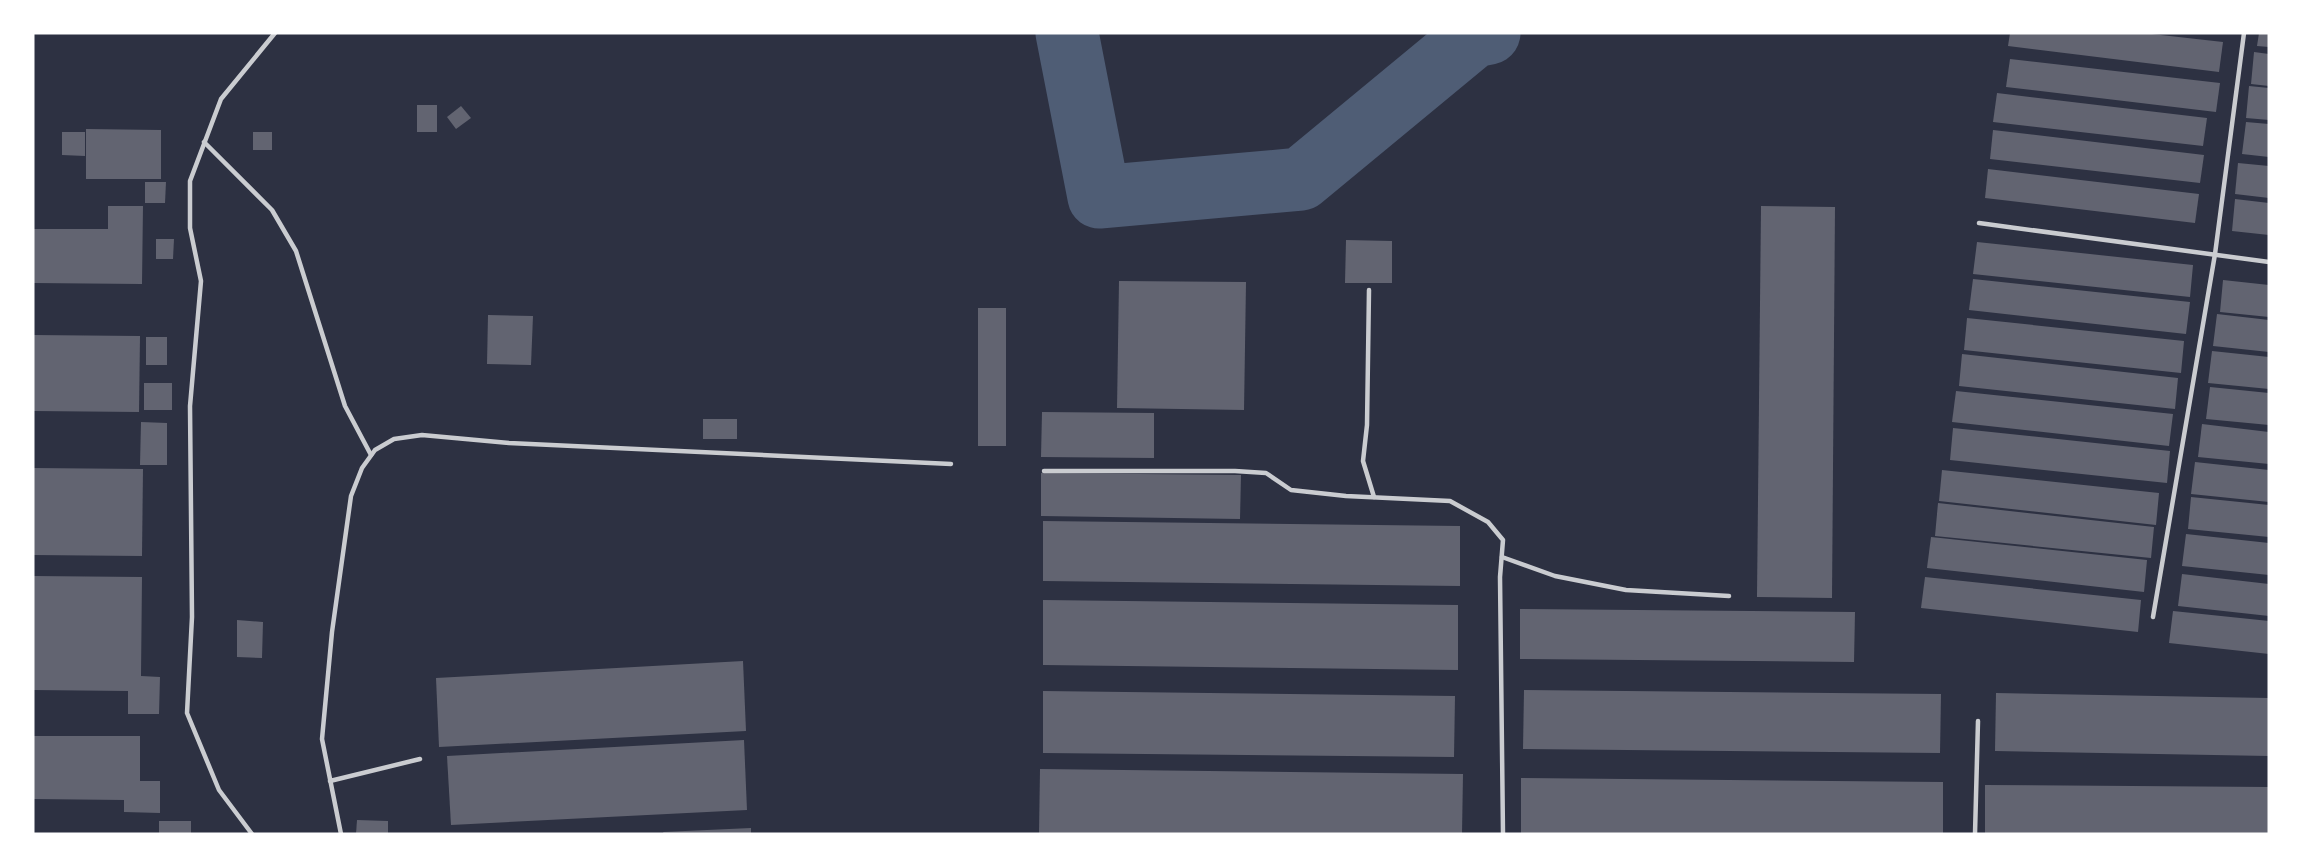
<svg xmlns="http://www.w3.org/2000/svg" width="2302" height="867" font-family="Manrope,sans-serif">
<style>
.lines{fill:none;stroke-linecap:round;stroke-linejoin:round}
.river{stroke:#4f5d75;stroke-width:63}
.building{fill:#626471}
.service{stroke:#caccd0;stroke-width:4.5}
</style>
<rect width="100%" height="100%" fill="#2d3142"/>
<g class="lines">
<!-- river -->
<path class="river" d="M 1067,33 L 1099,197 L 1301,179 L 1474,36 L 1489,33"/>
</g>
<!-- building -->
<g class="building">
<path d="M 2010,33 L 2143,33 L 2223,42 L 2219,72 L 2008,46 Z"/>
<path d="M 2259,33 L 2269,33 L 2269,47 L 2257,46 Z"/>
<path d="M 2254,52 L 2269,54 L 2269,86 L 2251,84 Z"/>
<path d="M 2010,59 L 2220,83 L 2216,112 L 2006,87 Z"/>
<path d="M 2249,86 L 2269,88 L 2269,120 L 2246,118 Z"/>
<path d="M 1997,93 L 2207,118 L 2203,146 L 1993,122 Z"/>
<rect x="417" y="105" width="20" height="27"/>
<path d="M 461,106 L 471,118 L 456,129 L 447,117 Z"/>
<path d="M 2246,122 L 2269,124 L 2269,157 L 2242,154 Z"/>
<path d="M 86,129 L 161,130 L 161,179 L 86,179 Z"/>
<path d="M 1993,130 L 2204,155 L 2200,183 L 1990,159 Z"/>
<path d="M 62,132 L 85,132 L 85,156 L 62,155 Z"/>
<rect x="253" y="132" width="19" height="18"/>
<path d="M 2238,163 L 2269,166 L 2269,198 L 2235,194 Z"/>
<path d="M 1988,169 L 2199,194 L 2195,223 L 1985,198 Z"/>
<path d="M 145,182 L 166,182 L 165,203 L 145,203 Z"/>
<path d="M 2235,199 L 2269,203 L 2269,235 L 2232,231 Z"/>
<path d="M 108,206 L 143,206 L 142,284 L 33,283 L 33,229 L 108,229 Z"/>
<path d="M 1761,206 L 1835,207 L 1832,598 L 1757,597 Z"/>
<path d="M 156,239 L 174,239 L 173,259 L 156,259 Z"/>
<path d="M 1346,240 L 1392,241 L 1392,283 L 1345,283 Z"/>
<path d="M 1977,242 L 2193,265 L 2190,297 L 1973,274 Z"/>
<path d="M 1973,279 L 2190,302 L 2186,334 L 1969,310 Z"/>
<path d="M 2223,280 L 2269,285 L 2269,317 L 2220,312 Z"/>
<path d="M 1119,281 L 1246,282 L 1244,410 L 1117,408 Z"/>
<rect x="978" y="308" width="28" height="138"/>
<path d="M 2217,314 L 2269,320 L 2269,352 L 2213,346 Z"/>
<path d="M 488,315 L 533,316 L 531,365 L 487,364 Z"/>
<path d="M 1967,318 L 2184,341 L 2181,373 L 1964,350 Z"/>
<path d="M 33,335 L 140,336 L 139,412 L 33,411 Z"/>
<rect x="146" y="337" width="21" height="28"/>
<path d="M 2212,351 L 2269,357 L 2269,389 L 2208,383 Z"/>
<path d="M 1962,354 L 2178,378 L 2175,409 L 1959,386 Z"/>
<rect x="144" y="383" width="28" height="27"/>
<path d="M 2210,387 L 2269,393 L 2269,425 L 2206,419 Z"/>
<path d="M 1956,391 L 2173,414 L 2169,446 L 1952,422 Z"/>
<path d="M 1042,412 L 1154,413 L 1154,458 L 1041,457 Z"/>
<rect x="703" y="419" width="34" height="20"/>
<path d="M 141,422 L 167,423 L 167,465 L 140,465 Z"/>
<path d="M 2202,424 L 2269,432 L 2269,464 L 2198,457 Z"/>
<path d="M 1953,428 L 2170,451 L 2167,483 L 1950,460 Z"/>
<path d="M 2195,462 L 2269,470 L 2269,502 L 2191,494 Z"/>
<path d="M 33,468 L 143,469 L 142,556 L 33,555 Z"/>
<path d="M 1942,470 L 2159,493 L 2156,525 L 1939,501 Z"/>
<path d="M 1041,473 L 1241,475 L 1240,519 L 1041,516 Z"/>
<path d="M 2191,497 L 2269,505 L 2269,537 L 2188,529 Z"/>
<path d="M 1938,503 L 2154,527 L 2151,558 L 1935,536 Z"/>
<path d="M 1043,521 L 1460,526 L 1460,586 L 1043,581 Z"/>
<path d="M 2186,534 L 2269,543 L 2269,575 L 2182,566 Z"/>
<path d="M 1931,537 L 2147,560 L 2144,592 L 1927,568 Z"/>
<path d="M 2182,574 L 2269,584 L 2269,616 L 2178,606 Z"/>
<path d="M 33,576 L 142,577 L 141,676 L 160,677 L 159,714 L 128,714 L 128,691 L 33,690 Z"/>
<path d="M 1925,577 L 2141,600 L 2138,632 L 1921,608 Z"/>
<path d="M 1043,600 L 1458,605 L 1458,670 L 1043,665 Z"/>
<path d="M 1520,609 L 1855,612 L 1854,662 L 1520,659 Z"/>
<path d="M 2173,611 L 2269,621 L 2269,654 L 2169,643 Z"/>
<path d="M 237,620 L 263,622 L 262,658 L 237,657 Z"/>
<path d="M 743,661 L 746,731 L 439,747 L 436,678 Z"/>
<path d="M 1524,690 L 1941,694 L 1940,753 L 1523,749 Z"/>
<path d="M 1043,691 L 1455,696 L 1454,757 L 1043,753 Z"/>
<path d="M 1996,693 L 2269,698 L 2269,756 L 1995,751 Z"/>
<path d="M 33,736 L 140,736 L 140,781 L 160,781 L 160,813 L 124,812 L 124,800 L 33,799 Z"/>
<path d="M 744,740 L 747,810 L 451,825 L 447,756 Z"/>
<path d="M 1040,769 L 1463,774 L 1462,834 L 1039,834 Z"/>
<path d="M 1521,778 L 1943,782 L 1943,834 L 1521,834 Z"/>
<path d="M 1985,785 L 2269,787 L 2269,834 L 1985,834 Z"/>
<path d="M 357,820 L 388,821 L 388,834 L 356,834 Z"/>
<rect x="159" y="821" width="32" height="13"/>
<path d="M 751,828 L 751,834 L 664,834 L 663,832 Z"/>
</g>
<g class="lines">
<!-- service -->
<g class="service">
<path d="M 204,142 L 272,210 L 296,251 L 345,406 L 371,455"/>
<path d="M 1979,223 L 2269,262"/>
<path d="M 1369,290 L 1367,425 L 1363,461 L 1374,497"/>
<path d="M 1044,471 L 1235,471 L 1266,473 L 1291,490 L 1346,496 L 1450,501 L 1488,522 L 1503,540 L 1500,577 L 1503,834"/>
<path d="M 1502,557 L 1555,576 L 1626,590 L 1729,596"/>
<path d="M 2153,617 L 2215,254 L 2244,33"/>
<path d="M 330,781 L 420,759"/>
<path d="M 252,834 L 219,790 L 187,713 L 192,617 L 190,406 L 201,281 L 190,228 L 190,181 L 221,99 L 275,33"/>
<path d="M 341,834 L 322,739 L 332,632 L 351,496 L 362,468 L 375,450 L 394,439 L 422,435 L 509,443 L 951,464"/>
<path d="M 1975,834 L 1978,721"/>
</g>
</g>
<!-- border -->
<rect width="2302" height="867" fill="none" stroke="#ffffff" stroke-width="69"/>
</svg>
